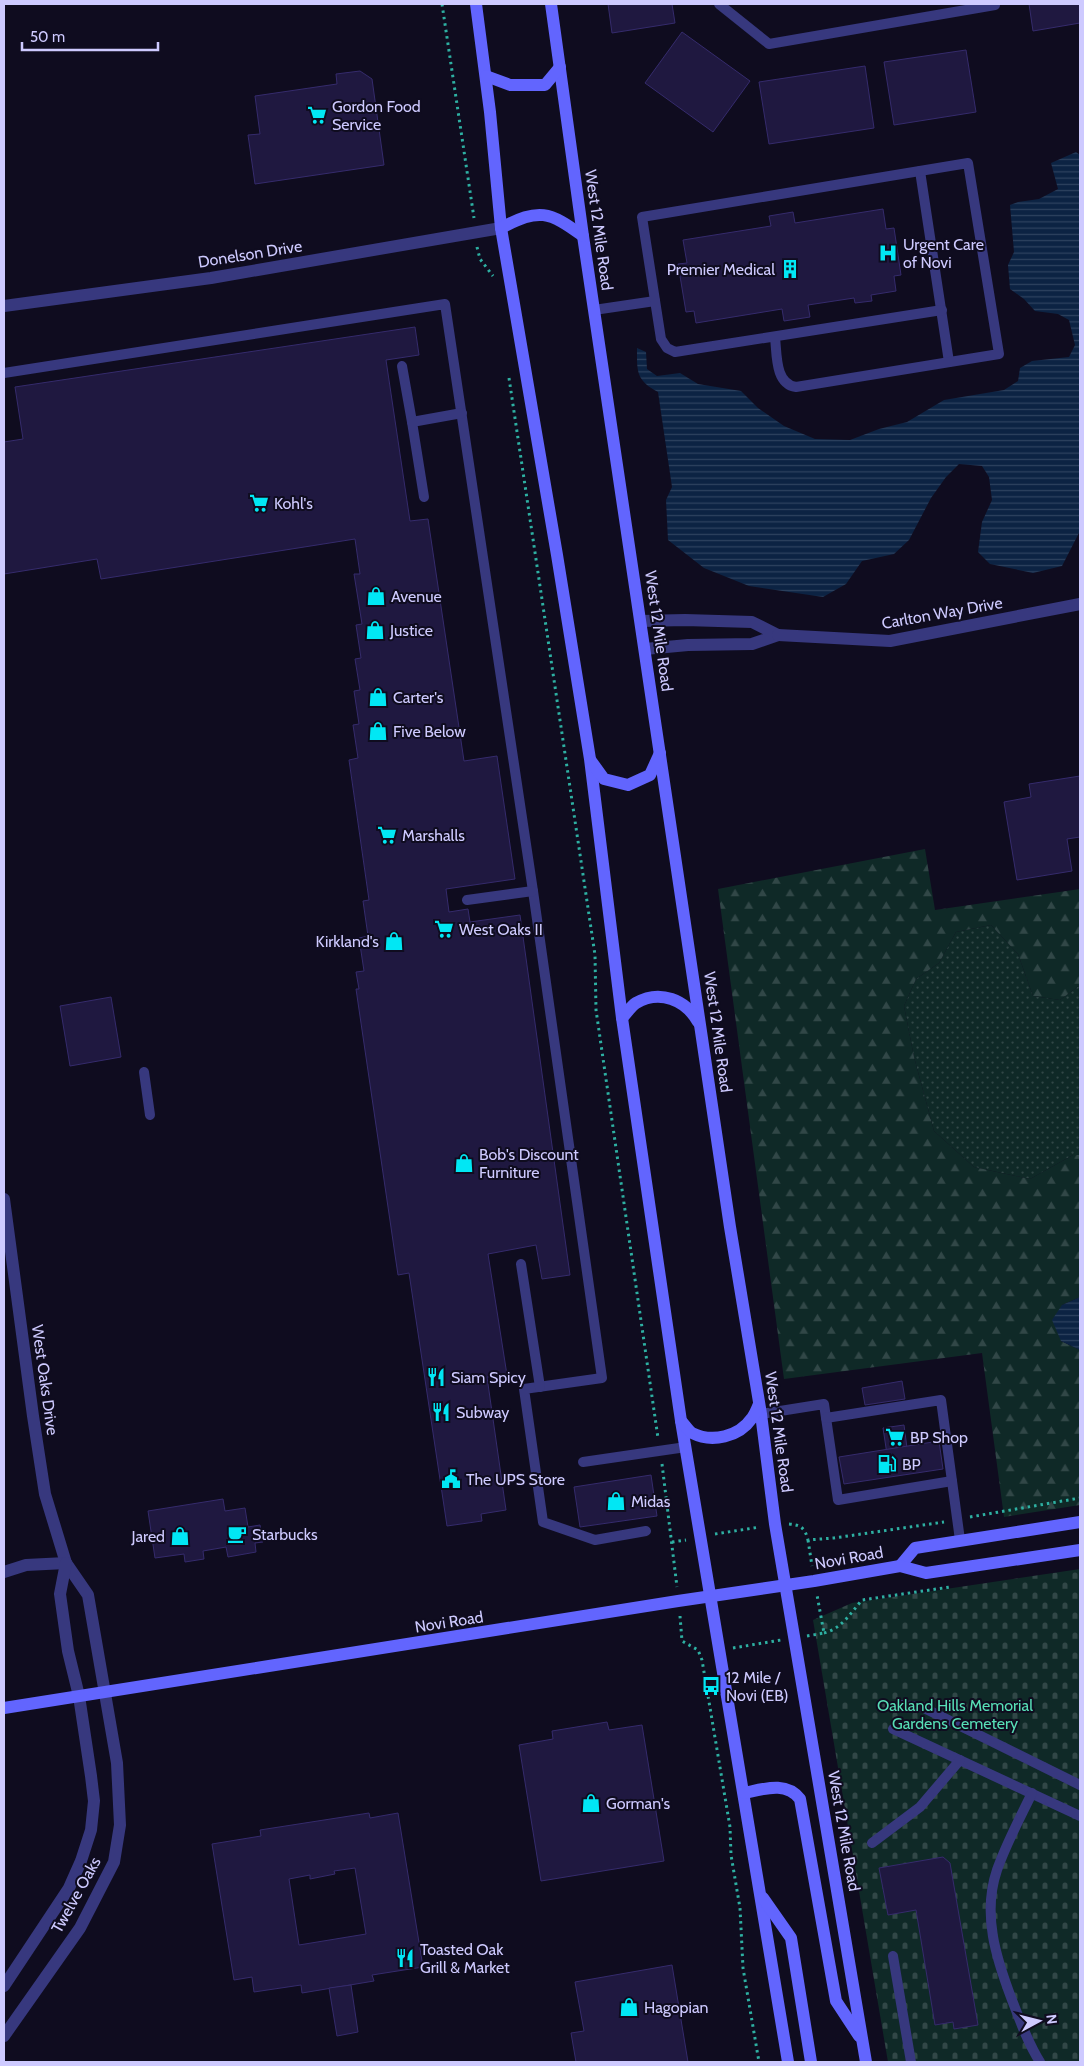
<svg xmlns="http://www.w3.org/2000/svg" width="1084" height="2066" font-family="Cabin,sans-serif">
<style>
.green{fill:url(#green-dots)}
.forest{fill:url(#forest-firs)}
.cemetery{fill:url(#cemetery-stones)}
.water{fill:url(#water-rules)}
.building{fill:#1f1840;stroke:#352b6c;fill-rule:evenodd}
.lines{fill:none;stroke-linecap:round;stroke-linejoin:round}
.path{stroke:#2eb0a2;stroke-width:3;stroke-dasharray:2.5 4;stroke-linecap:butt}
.lane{stroke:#37387e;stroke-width:10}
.street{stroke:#37387e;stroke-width:12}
.secondary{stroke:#6265fe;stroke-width:12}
.labels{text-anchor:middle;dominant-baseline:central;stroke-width:4;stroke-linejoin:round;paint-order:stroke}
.poi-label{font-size:16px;fill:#cecaff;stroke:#0f0c1f;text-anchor:start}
.street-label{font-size:16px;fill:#cecaff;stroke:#0f0c1f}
.park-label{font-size:16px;fill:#57deb6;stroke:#0f0c1f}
</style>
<defs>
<pattern id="green-dots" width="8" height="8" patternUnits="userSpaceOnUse" patternTransform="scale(1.25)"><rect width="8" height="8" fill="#0f2927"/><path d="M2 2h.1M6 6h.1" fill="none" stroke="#314747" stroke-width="1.8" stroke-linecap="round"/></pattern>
<pattern id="forest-firs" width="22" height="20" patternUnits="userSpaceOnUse" patternTransform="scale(1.25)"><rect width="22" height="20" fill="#0f2927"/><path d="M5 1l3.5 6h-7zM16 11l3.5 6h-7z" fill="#314747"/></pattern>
<pattern id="cemetery-stones" width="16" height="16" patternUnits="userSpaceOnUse" patternTransform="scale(1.25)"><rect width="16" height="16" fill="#0f2927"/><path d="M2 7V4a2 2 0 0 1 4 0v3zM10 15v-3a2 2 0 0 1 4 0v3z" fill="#314747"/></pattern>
<pattern id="water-rules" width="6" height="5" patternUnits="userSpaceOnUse" patternTransform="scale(1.25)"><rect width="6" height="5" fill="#0c2343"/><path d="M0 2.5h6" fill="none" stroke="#2e425f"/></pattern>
</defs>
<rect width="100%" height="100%" fill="#0f0c1f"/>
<!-- green -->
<path class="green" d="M 991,925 L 1018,954 L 1033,996 L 1060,1000 L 1080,985 L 1080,1155 L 1073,1155 L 1030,1179 L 974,1167 L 934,1131 L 914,1057 L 904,1006 L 916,979 L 939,963 L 956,932 Z"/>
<!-- forest -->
<path class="forest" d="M 925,849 L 935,910 L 1080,889 L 1080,985 L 1060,1000 L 1033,996 L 1018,954 L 991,925 L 956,932 L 939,963 L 916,979 L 904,1006 L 914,1057 L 934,1131 L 974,1167 L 1030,1179 L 1073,1155 L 1080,1155 L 1080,1297 L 1062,1305 L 1061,1341 L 1080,1350 L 1080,1505 L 1004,1517 L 982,1353 L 784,1379 L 718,889 Z"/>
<!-- cemetery -->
<path class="cemetery" d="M 1080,1569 L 1080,2062 L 888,2062 L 813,1620 L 852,1603 Z"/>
<!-- water -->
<g class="water">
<path d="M 1076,152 L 1080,155 L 1080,531 L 1062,566 L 1033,573 L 990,564 L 978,552 L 982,522 L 992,500 L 989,477 L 982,466 L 959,464 L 946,477 L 931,498 L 909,540 L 894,554 L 862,561 L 846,584 L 823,597 L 749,586 L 704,568 L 668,540 L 666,500 L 672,487 L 658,392 C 636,380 637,372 637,348 L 646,352 L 647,369 L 657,376 L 680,373 L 698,384 L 741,391 L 758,408 L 784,426 L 815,439 L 850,440 L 879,429 L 907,422 L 944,400 L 1004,390 L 1018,381 L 1020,368 L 1032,361 L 1069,357 L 1075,345 L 1069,320 L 1058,314 L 1035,311 L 1024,299 L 1010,289 L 1008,265 L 1014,252 L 1010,205 L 1018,202 L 1039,199 L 1058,189 L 1051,163 Z"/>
<path d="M 1080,1297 L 1080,1350 L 1061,1341 L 1052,1320 L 1062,1305 Z"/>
</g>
<!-- building -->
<g class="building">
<path d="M 608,4 L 672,4 L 675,23 L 612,33 Z"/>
<path d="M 1029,4 L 1080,4 L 1080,23 L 1033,31 Z"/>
<path d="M 682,32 L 750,81 L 713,132 L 645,83 Z"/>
<path d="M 966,50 L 976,112 L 894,125 L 884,62 Z"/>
<path d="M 865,66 L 874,128 L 769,144 L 759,82 Z"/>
<path d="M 360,71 L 372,79 L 384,165 L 255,184 L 248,135 L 260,134 L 255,96 L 337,84 L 336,74 Z"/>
<path d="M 883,209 L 886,229 L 894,228 L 901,275 L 894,276 L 896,291 L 871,295 L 872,301 L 855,303 L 854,298 L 808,305 L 810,317 L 784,321 L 782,309 L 696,323 L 694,311 L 686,312 L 678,264 L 687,263 L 683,240 L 771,226 L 769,216 L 793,212 L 795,223 Z"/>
<path d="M 415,327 L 419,355 L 386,360 L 410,521 L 428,519 L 464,761 L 497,756 L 515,879 L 446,889 L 449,912 L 468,909 L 470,922 L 520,915 L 570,1275 L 542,1279 L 536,1245 L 488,1254 L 507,1375 L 487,1377 L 506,1510 L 481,1514 L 482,1521 L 447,1526 L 409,1273 L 398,1275 L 356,989 L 359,989 L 356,972 L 364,971 L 359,938 L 368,936 L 363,901 L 369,900 L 349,760 L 358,758 L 353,725 L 359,724 L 354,691 L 360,690 L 355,659 L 361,658 L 356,625 L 362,624 L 354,574 L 360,574 L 355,539 L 101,579 L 97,559 L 4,574 L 4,442 L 23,439 L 15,387 Z"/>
<path d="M 1080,776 L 1080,837 L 1067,839 L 1072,871 L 1017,880 L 1004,802 L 1031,797 L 1029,784 Z"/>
<path d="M 111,997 L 121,1057 L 70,1066 L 60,1006 Z"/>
<path d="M 902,1381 L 905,1399 L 865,1405 L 862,1388 Z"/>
<path d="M 904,1425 L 910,1471 L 890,1474 L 883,1428 Z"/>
<path d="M 939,1441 L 943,1469 L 844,1484 L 839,1457 Z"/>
<path d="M 651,1475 L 657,1516 L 580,1527 L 574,1487 Z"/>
<path d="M 223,1499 L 225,1511 L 245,1508 L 248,1527 L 260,1525 L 263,1542 L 255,1543 L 256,1552 L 228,1557 L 226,1547 L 203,1551 L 204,1559 L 185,1562 L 184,1554 L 155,1558 L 148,1511 Z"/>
<path d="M 607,1722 L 609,1730 L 642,1725 L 664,1861 L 541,1881 L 519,1745 L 553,1739 L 552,1731 Z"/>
<path d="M 369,1813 L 370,1818 L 398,1813 L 423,1967 L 372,1975 L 374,1981 L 302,1993 L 301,1985 L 254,1992 L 252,1977 L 234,1980 L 212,1844 L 261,1836 L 260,1830 ZM 355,1868 L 366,1934 L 299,1945 L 289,1879 L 310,1875 L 310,1879 L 335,1874 L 334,1871 Z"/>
<path d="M 943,1857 L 950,1863 L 978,2025 L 954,2029 L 953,2022 L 935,2025 L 916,1910 L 888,1915 L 879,1868 Z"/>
<path d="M 672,1965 L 688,2062 L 576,2062 L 571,2033 L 584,2031 L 575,1982 Z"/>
<path d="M 351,1985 L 358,2032 L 337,2036 L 329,1988 Z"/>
</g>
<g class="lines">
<!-- path -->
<g class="path">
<path d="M 442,4 L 474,218"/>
<path d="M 477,247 L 480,259 L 493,276"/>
<path d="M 509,378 L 595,955 L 596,1010 L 658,1438"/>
<path d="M 662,1464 L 677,1587"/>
<path d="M 970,1517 L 1080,1498"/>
<path d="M 789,1524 C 801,1525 805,1528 808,1540 L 834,1538 L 944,1522"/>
<path d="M 715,1534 L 760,1527"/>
<path d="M 808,1540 L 812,1566"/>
<path d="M 672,1542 L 686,1540"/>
<path d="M 680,1616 L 682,1641 L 698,1650 L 702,1660 L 730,1827 L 731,1855 L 740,1908 L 743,1968 L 759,2062"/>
<path d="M 824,1633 C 841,1629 850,1614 862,1600 L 950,1587"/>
<path d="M 807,1636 L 824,1633 L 817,1595"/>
<path d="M 733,1648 L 781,1640"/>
</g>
<!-- lane -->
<g class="lane">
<path d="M 719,4 L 769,44 L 995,5 L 994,4"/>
<path d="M 920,171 L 949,362"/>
<path d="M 594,310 L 655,301"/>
<path d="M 775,337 C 777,355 775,384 796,387 L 999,354 L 968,163 L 642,217 L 661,339 L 667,348 L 675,352 L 942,310"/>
<path d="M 402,366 L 412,422"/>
<path d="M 4,373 L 445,304 L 533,891 L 602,1378 L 524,1389 L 543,1522 L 595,1540 L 646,1531"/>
<path d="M 424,497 L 412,422 L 462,413"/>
<path d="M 467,900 L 533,891"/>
<path d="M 144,1072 L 150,1115"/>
<path d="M 521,1264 L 540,1387"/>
<path d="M 761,1414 L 824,1404 L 838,1500 L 952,1481"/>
<path d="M 826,1418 L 941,1400 L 960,1540"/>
<path d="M 583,1462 L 686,1447"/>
<path d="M 901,1705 L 922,1707 L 1080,1785"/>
<path d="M 893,1729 L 1080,1816"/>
<path d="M 1032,1793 C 1020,1818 1006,1844 997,1870 C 982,1914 996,1958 1012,2000 C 1020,2021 1028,2043 1040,2062"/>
<path d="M 872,1843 L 920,1807 L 960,1760"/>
<path d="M 893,1956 L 911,2062"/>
</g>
<!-- street -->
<g class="street">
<path d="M 4,306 L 211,278 L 501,228"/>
<path d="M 641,621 L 685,620 L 752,622 L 778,635 L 752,644 L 688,645 L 645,649"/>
<path d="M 778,635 L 890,641 L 1080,604"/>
<path d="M 4,1199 L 33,1416 L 45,1494 L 66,1563 L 88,1595 L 117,1763 L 120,1825 L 114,1862 L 80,1928 L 4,2036"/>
<path d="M 4,1572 L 26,1565 L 66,1563"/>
<path d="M 4,1986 L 69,1888 L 81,1861 L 91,1830 L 94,1801 L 91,1776 L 79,1696 L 68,1651 L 60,1594 L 66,1563"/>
</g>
<!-- secondary -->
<g class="secondary">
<path d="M 476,4 L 490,112 L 501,228 L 557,555 L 590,759 L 622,1018 L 681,1421 L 788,2062"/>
<path d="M 551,4 L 583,236 L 730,1227 L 761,1414 L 775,1524 L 866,2062"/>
<path d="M 486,76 L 510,85 L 545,85 L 560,67"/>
<path d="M 501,228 C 539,208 549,211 583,236"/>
<path d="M 591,761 L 604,779 L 628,785 L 650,775 L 660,753"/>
<path d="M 622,1018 C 627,1013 631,1006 636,1003 C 660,989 686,1000 698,1022"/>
<path d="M 681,1421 C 685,1425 688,1430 692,1433 C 712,1443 739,1437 752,1418 C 755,1414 757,1409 759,1404"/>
<path d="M 900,1566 L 915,1548 L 1080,1522"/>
<path d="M 4,1708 L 678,1601 L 814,1581 L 900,1566 L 926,1573 L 1080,1550"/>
<path d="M 744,1793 C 764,1789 786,1781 800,1799 L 836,2001 L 859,2036"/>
<path d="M 763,1898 L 791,1938 L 811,2062"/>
</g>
</g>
<!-- icons -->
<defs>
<g id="supermarket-bare" transform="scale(1.5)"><path d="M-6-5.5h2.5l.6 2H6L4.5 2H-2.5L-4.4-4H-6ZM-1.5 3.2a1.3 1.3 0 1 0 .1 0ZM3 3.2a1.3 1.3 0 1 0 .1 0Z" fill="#01e7f4" stroke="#0f0c1f" stroke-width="2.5" paint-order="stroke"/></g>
<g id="hospital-bare" transform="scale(1.5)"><path d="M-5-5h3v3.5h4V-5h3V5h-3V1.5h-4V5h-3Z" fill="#01e7f4" stroke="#0f0c1f" stroke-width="2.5" paint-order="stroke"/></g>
<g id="building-bare" transform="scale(1.5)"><path d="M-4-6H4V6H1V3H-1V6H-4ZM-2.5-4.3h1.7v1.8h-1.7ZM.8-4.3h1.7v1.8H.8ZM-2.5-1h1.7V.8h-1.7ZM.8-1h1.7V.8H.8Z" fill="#01e7f4" stroke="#0f0c1f" stroke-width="2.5" paint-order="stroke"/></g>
<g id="shop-bare" transform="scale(1.5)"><path d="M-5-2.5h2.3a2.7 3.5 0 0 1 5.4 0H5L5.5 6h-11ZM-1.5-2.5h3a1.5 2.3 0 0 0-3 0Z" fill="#01e7f4" stroke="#0f0c1f" stroke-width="2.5" paint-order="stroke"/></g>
<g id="restaurant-bare" transform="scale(1.5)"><path d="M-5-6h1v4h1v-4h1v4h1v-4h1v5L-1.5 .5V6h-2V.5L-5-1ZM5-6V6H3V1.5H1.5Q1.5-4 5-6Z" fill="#01e7f4" stroke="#0f0c1f" stroke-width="2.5" paint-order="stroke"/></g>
<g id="fuel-bare" transform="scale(1.5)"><path d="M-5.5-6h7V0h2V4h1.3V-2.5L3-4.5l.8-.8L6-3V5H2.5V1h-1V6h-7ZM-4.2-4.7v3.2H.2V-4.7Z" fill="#01e7f4" stroke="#0f0c1f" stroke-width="2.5" paint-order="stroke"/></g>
<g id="civic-bare" transform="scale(1.5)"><path d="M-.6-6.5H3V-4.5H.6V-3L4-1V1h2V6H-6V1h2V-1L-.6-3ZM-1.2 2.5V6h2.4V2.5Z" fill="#01e7f4" stroke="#0f0c1f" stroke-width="2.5" paint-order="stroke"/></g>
<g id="cafe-bare" transform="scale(1.5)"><path d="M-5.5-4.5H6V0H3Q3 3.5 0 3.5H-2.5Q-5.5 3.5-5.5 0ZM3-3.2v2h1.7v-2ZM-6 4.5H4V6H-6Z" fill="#01e7f4" stroke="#0f0c1f" stroke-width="2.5" paint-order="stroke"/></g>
<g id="bus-bare" transform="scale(1.5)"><path d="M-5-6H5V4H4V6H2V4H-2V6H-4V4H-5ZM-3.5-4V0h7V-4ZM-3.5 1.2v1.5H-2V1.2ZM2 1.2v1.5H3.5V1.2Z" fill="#01e7f4" stroke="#0f0c1f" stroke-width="2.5" paint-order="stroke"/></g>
</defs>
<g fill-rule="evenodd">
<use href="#supermarket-bare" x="317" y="115"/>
<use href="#hospital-bare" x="888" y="253"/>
<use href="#building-bare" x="790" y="269"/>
<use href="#supermarket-bare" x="259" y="503"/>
<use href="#shop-bare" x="376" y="596"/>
<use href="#shop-bare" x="375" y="630"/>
<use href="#shop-bare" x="378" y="697"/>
<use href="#shop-bare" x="378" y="731"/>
<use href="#supermarket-bare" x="387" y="835"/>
<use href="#supermarket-bare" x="444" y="929"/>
<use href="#shop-bare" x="394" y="941"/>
<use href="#shop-bare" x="464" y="1163"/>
<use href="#restaurant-bare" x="436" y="1377"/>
<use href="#restaurant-bare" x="441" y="1412"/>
<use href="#supermarket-bare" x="895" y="1437"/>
<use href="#fuel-bare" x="887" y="1464"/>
<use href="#civic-bare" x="451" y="1479"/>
<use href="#shop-bare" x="616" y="1501"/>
<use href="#cafe-bare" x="237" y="1534"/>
<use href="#shop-bare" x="180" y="1536"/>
<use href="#bus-bare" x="711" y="1686"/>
<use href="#shop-bare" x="591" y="1803"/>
<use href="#restaurant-bare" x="405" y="1958"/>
<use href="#shop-bare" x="629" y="2007"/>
</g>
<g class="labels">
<!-- poi labels -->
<g class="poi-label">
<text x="332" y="106">Gordon Food<tspan x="332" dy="18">Service</tspan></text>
<text x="903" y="244">Urgent Care<tspan x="903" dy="18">of Novi</tspan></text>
<text x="775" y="269" text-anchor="end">Premier Medical</text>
<text x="274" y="503">Kohl's</text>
<text x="391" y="596">Avenue</text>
<text x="390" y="630">Justice</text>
<text x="393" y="697">Carter's</text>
<text x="393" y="731">Five Below</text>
<text x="402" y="835">Marshalls</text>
<text x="459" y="929">West Oaks II</text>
<text x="379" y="941" text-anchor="end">Kirkland's</text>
<text x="479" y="1154">Bob's Discount<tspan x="479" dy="18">Furniture</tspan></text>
<text x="451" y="1377">Siam Spicy</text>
<text x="456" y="1412">Subway</text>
<text x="910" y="1437">BP Shop</text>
<text x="902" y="1464">BP</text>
<text x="466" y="1479">The UPS Store</text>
<text x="631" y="1501">Midas</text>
<text x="252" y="1534">Starbucks</text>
<text x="165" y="1536" text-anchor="end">Jared</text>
<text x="726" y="1677">12 Mile /<tspan x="726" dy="18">Novi (EB)</tspan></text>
<text x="606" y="1803">Gorman's</text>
<text x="420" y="1949">Toasted Oak<tspan x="420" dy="18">Grill &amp; Market</tspan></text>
<text x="644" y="2007">Hagopian</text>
</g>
<!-- street labels -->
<g class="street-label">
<text transform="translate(599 230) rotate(82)">West 12 Mile Road</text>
<text transform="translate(250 254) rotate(-9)">Donelson Drive</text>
<text transform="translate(942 613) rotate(-10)">Carlton Way Drive</text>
<text transform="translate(659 631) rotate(82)">West 12 Mile Road</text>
<text transform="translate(718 1032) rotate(82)">West 12 Mile Road</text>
<text transform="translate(45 1380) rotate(82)">West Oaks Drive</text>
<text transform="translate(779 1432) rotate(82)">West 12 Mile Road</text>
<text transform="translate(849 1558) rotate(-10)">Novi Road</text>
<text transform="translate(449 1622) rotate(-9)">Novi Road</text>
<text transform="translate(844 1831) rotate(80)">West 12 Mile Road</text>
<text transform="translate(76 1895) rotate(-61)">Twelve Oaks</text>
</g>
<!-- park labels -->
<g class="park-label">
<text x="955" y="1705">Oakland Hills Memorial<tspan x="955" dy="18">Gardens Cemetery</tspan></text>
</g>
</g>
<!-- border -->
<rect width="1084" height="2066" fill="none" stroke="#cecaff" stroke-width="10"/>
<!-- north arrow -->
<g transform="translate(1039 2021) rotate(83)" stroke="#0f0c1f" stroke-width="4" paint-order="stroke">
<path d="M0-4L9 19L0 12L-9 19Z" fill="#cecaff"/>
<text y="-8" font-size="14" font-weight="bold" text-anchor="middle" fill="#cecaff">N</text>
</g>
<!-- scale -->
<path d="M22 42v8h136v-8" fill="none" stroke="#cecaff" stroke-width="2.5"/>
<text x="30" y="42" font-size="15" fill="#cecaff" stroke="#0f0c1f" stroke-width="4" paint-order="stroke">50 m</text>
</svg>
